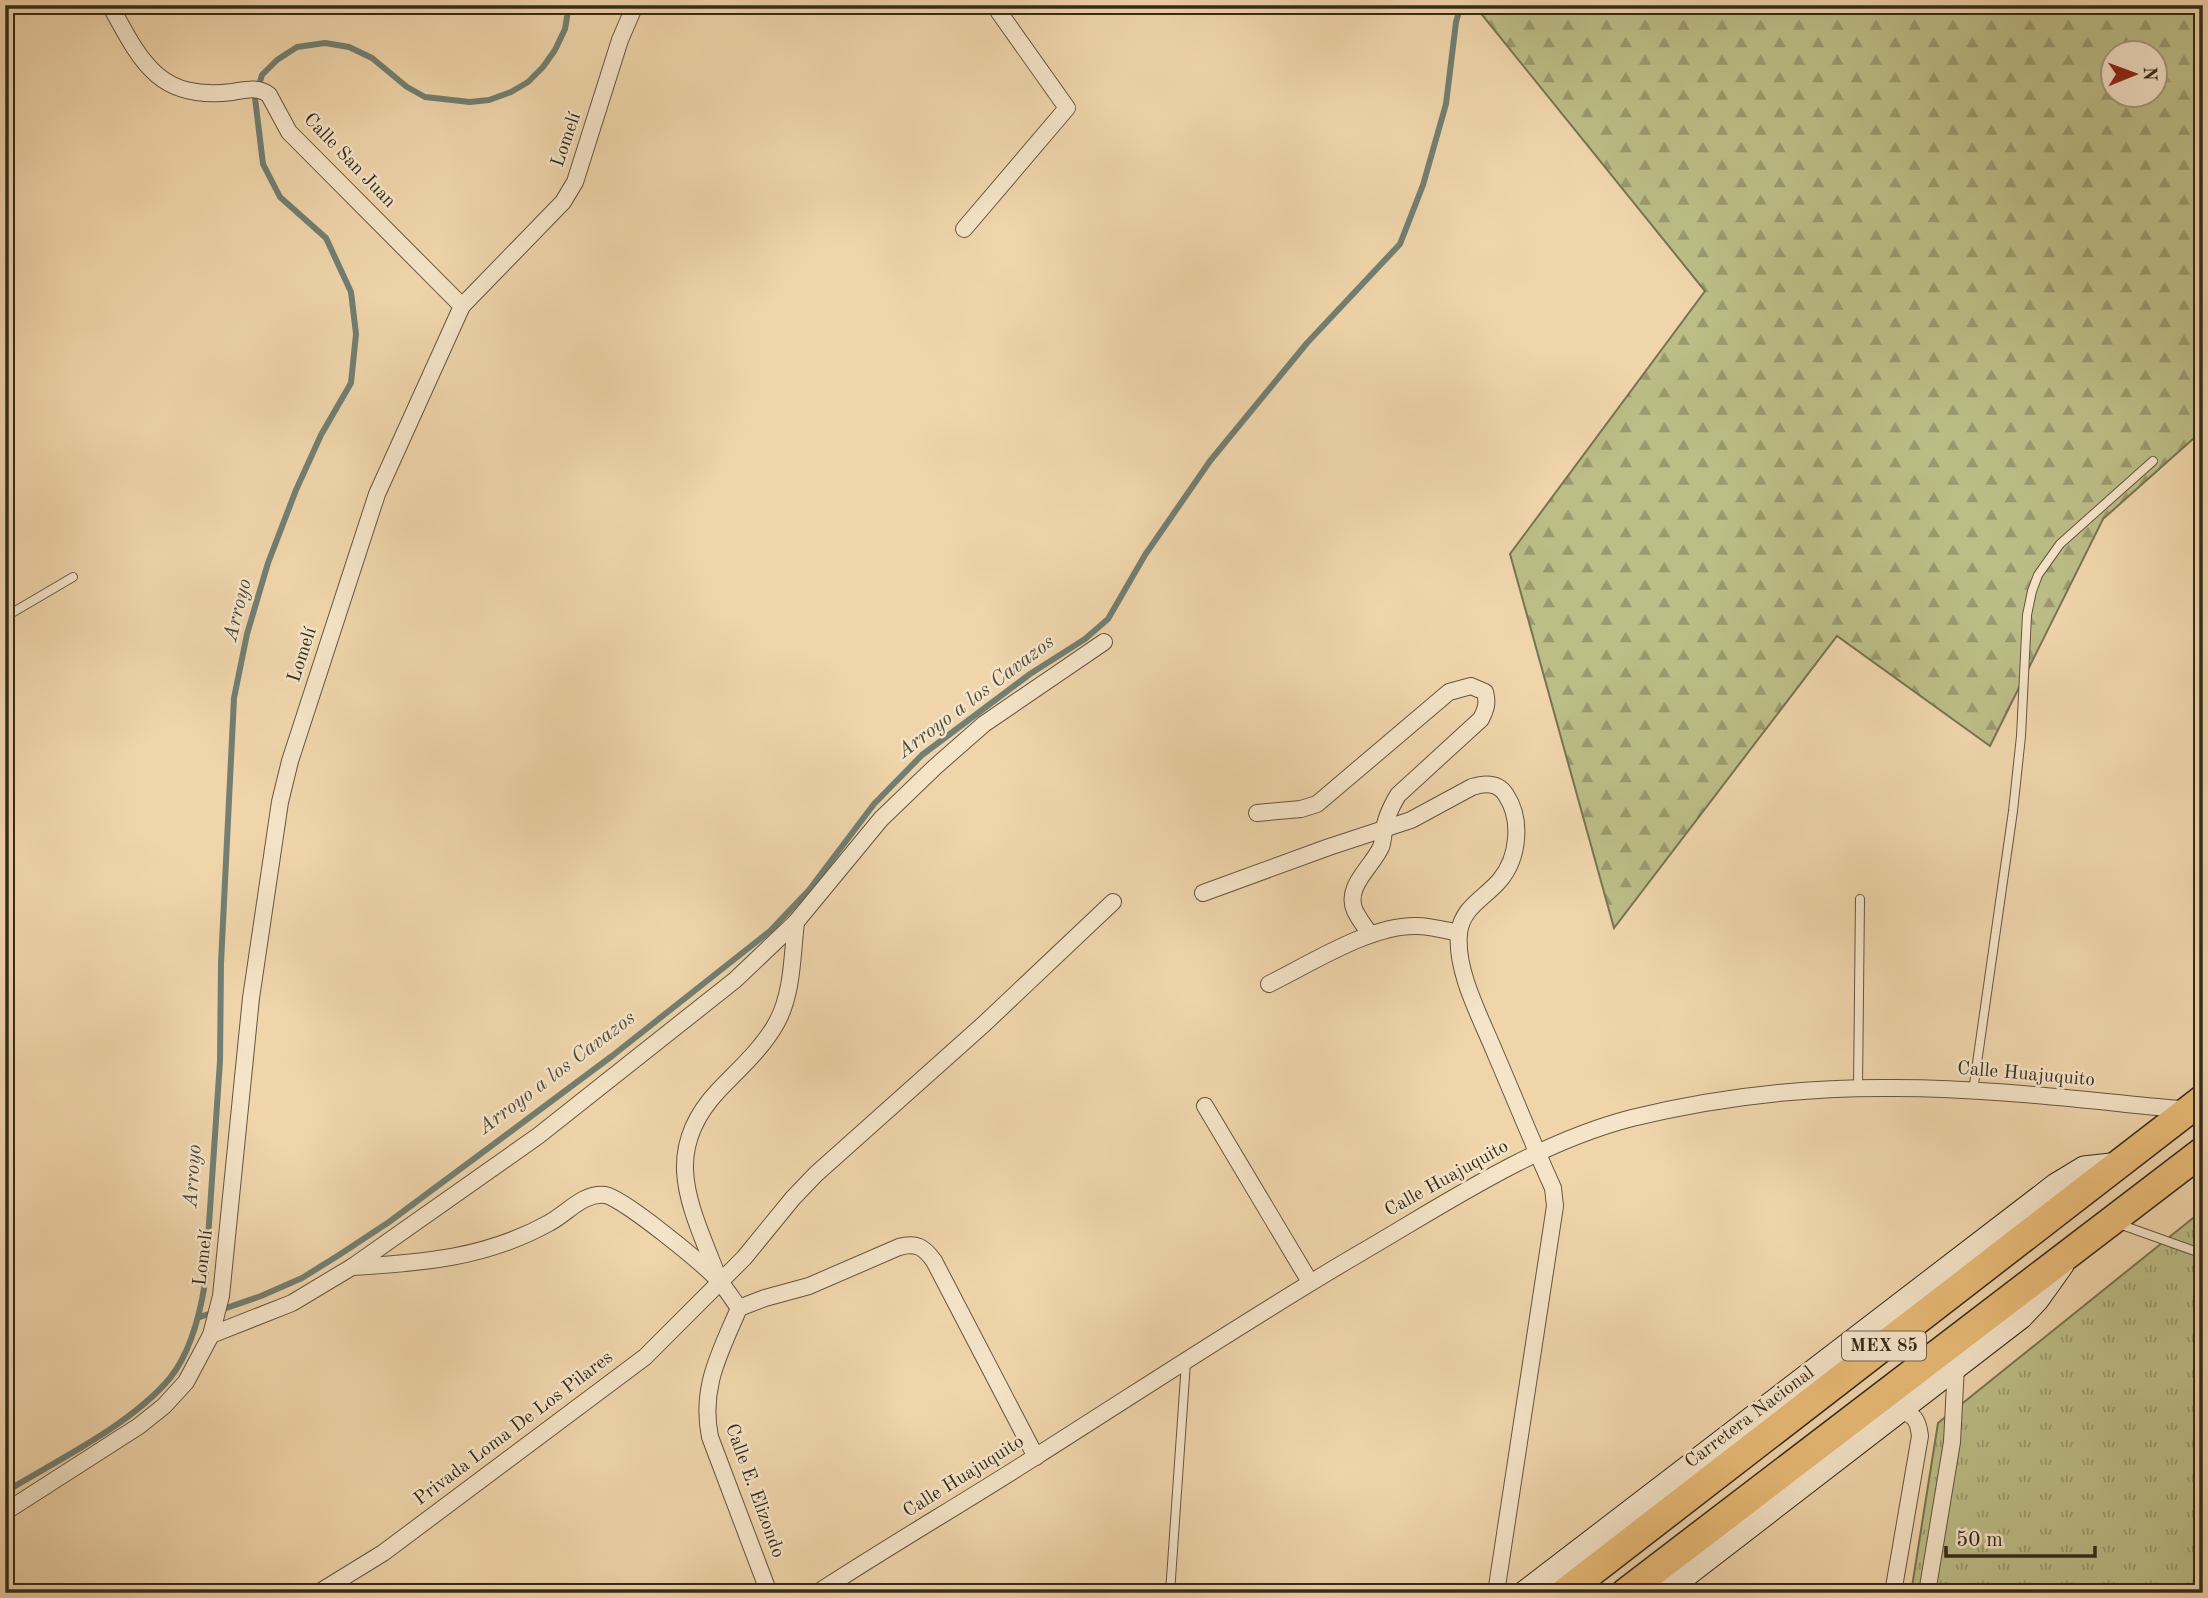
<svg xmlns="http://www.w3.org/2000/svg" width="2208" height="1598" font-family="'Old Standard TT',serif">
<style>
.grass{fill:url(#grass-tufts);stroke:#787452;stroke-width:2}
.forest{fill:url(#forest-firs);stroke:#787452;stroke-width:2;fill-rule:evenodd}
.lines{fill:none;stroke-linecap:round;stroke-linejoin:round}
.stream{stroke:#727f72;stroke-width:6}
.service-casing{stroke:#645540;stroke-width:10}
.minor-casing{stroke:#645540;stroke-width:18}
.secondary-casing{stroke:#352a1c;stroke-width:25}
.trunk-casing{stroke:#352a1c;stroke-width:31}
.service{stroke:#f5e4c8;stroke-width:8}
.minor{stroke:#f5e4c8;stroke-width:16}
.secondary{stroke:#f5e4c8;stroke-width:23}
.trunk{stroke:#e8ba76;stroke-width:28}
.labels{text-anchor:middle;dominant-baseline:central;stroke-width:5;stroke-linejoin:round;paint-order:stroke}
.shield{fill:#f5e4c8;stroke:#6f6250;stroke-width:2}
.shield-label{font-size:18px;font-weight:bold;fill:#352a1c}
.street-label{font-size:19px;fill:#352a1c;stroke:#f5e4c8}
.water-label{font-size:21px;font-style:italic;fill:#4e4e40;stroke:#f5e4c8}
</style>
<defs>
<pattern id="grass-tufts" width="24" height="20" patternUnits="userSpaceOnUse" patternTransform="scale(1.75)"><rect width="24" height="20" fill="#bcbd87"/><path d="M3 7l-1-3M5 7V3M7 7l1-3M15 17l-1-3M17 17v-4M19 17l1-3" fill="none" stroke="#9a9a6e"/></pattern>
<pattern id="forest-firs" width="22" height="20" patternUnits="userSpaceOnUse" patternTransform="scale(1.75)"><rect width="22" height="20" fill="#bcbd87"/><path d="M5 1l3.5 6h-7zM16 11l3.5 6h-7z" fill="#9a9a6e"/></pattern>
</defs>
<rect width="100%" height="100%" fill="#f0d5ab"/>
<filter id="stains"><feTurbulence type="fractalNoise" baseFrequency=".00286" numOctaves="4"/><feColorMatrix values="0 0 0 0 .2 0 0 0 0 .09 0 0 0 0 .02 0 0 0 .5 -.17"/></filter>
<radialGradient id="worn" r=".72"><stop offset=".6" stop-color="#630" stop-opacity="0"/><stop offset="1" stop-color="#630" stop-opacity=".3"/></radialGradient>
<!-- grass -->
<path class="grass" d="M 2203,1210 L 2203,1593 L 1911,1593 L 1938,1423 Z"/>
<!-- forest -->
<path class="forest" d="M 1481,5 L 2203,5 L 2203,430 L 2103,519 L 1990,746 L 1837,636 L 1614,928 L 1510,554 L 1705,291 L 1479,11 ZM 2114,52 L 2156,52 L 2156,94 L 2114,94 Z"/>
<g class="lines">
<!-- stream -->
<g class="stream">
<path d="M 200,1317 L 261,1296 L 302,1278 L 339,1255 L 389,1222 L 612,1056 L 770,931 L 809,890 L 874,804 L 922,755 L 1030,674 L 1085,639 L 1108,619 L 1145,555 L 1210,461 L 1307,343 L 1400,244 L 1423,185 L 1446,104 L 1456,22 L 1461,5"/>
<path d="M 5,1492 C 57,1460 131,1425 170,1378 C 190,1353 200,1314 205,1283 L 220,1061 L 221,963 L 234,698 L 247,634 L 268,563 L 296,490 L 321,435 L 351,383 L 356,334 L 351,292 L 326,238 L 280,197 L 263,164 L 255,98 L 262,75 L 277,60 L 297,47 L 325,43 L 349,47 L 372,58 L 407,87 L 425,97 L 470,102 L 489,100 L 511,92 L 528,82 L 543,67 L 555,50 L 565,29 L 569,5"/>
</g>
<!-- service casing -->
<g class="service-casing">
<g id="service">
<path d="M 5,617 L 73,577"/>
<path d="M 1858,1088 L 1860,899"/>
<path d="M 1973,1091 L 2013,811 L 2021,736 L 2027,615 L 2032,591 L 2038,575 L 2060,544 L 2153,461"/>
<path d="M 2119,1224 L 2203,1254"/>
<path d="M 1170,1593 L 1186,1362"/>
</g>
</g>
<!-- minor casing -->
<g class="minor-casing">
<g id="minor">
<path d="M 110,5 C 141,62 159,101 232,92 C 245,90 259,86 269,95 L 289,132 L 462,306"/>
<path d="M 964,229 L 1067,108 L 994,5"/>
<path d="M 1257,813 L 1301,809 L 1317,804 L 1449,692 L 1471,686 L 1485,692 C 1488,703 1486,709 1481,719 L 1398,795 C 1392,805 1385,818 1384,831 C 1383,836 1383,842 1381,847 C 1372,867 1344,887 1355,911 C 1359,919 1365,927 1370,934"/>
<path d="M 1203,893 L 1329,847 L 1411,820 L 1472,787 C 1485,783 1498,782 1506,795 C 1522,819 1519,857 1500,880 C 1485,898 1462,907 1459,933 C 1455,972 1482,1020 1496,1055 C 1515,1099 1533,1144 1553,1188 L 1555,1206 L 1496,1593"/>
<path d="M 1269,984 C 1310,964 1370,925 1416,926 C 1430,926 1445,930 1459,933"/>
<path d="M 1205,1106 L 1310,1282"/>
<path d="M 352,1267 C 422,1263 486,1258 549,1223 C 568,1213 582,1193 605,1195 C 622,1197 706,1266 720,1282 C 727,1290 733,1300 739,1308"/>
<path d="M 719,1280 C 693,1210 658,1155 718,1091 C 739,1069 763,1048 777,1022 C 793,992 792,955 796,922"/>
<path d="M 739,1308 L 765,1298 L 809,1286 L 899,1247 C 916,1242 924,1247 934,1261 L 1036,1457"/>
<path d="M 739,1308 C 720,1353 700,1387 710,1437 L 769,1593"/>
<path d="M 211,1335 L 292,1303 L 352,1267 L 538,1136 L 735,980 L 796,922 L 881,819 L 935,767 L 984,724 L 1104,642"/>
<path d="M 5,1512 L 139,1426 L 164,1406 L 186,1382 L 211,1335 L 221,1296 L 251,998 L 280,802 L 290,761 L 377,494 L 462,306 L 563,202 L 575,182 L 620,40 L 635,5"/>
<path d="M 318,1593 L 383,1553 L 645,1357 L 744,1258 L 793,1198 L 816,1174 L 984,1024 L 1113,902"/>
<path d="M 817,1593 C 889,1546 963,1503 1035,1457 C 1144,1388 1251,1317 1362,1252 C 1448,1202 1535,1143 1632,1118 C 1718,1097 1807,1087 1895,1088 C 1993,1088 2091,1101 2189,1110"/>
<path d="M 1893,1593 L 1920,1436 C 1918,1420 1915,1414 1898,1411"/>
<path d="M 1927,1593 L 1952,1442 L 1956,1366"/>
</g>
</g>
<!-- secondary casing -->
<g class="secondary-casing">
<g id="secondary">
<path d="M 1524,1593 L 2056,1185 L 2084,1168 L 2120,1164"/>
<path d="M 1663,1593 L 2021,1317 L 2037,1300 L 2062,1265"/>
</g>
</g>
<!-- trunk casing -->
<g class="trunk-casing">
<g id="trunk">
<path d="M 1564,1593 L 2203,1099"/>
<path d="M 1625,1593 L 2203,1151"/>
</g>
</g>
<!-- service -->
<use href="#service" class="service"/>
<!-- minor -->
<use href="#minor" class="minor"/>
<!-- secondary -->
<use href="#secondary" class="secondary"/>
<!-- trunk -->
<use href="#trunk" class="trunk"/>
</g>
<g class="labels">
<!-- shield labels -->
<rect class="shield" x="1842" y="1331.5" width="84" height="29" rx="5"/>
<g class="shield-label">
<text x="1884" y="1346">MEX 85</text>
</g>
<!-- street labels -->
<g class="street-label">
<text transform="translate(567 140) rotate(-71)">Lomelí</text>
<text transform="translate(349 161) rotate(46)">Calle San Juan</text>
<text transform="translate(303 655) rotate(-72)">Lomelí</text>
<text transform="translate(2026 1075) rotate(5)">Calle Huajuquito</text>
<text transform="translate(1447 1179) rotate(-29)">Calle Huajuquito</text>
<text transform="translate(204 1258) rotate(-83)">Lomelí</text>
<text transform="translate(1750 1418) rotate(-37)">Carretera Nacional</text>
<text transform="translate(514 1429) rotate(-37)">Privada Loma De Los Pilares</text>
<text transform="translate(964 1477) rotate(-32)">Calle Huajuquito</text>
<text transform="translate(754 1491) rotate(70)">Calle E. Elizondo</text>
</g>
<!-- water labels -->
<g class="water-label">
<text transform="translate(238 610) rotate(-76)">Arroyo</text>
<text transform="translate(976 697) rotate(-37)">Arroyo a los Cavazos</text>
<text transform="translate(557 1073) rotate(-37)">Arroyo a los Cavazos</text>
<text transform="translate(193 1176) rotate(-86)">Arroyo</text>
</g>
</g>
<!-- margin -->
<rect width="2208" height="1598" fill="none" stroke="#f0d5ab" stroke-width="28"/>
<rect x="7" y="7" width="2194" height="1584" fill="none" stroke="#352a1c" stroke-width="3.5"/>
<rect x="14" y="14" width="2180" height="1570" fill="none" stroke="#352a1c" stroke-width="2"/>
<!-- north arrow -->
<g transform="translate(2134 74) rotate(89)"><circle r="33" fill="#f5e4c8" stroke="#a89a83" stroke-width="2"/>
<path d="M0-5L12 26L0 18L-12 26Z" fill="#8f2418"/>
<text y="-10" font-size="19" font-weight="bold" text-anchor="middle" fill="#352a1c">N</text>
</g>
<!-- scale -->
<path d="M1946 1546v10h149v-10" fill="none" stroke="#352a1c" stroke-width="3.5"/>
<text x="1956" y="1546" font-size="21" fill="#352a1c" stroke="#f5e4c8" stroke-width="5" paint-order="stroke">50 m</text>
<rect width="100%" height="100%" filter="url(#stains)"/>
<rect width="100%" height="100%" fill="url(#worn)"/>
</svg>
